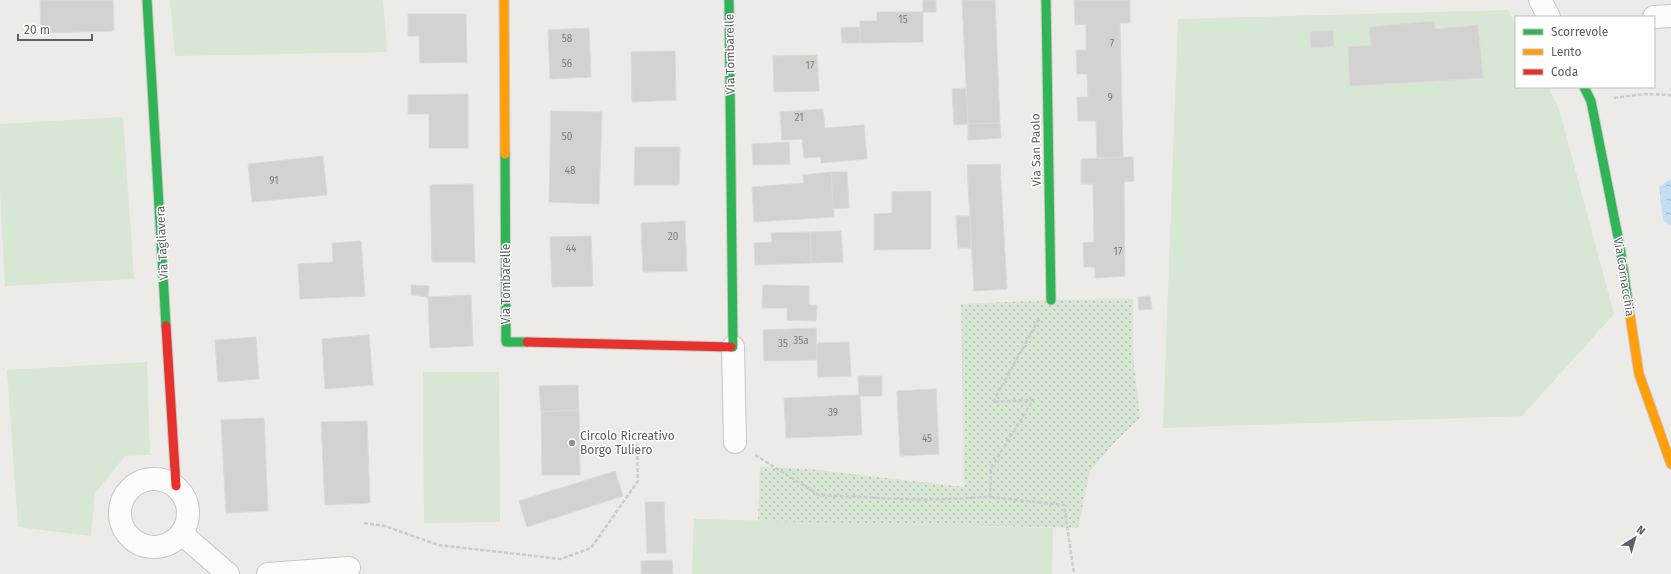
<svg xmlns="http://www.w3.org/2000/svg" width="1671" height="574" font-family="'Fira Sans',sans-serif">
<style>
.green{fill:#d7e6d5}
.park{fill:url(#park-dots)}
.water{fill:url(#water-ripples)}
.building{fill:#d3d2d0;stroke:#dcdad7}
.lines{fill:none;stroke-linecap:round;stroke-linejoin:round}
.street-casing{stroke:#c7c7c7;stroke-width:24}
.fast-casing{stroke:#c9c9c9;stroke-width:11}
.slow-casing{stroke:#c9c9c9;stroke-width:11}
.jam-casing{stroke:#c9c9c9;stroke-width:11}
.path{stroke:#cacdcb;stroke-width:2.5;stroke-dasharray:4 2;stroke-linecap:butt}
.street{stroke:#fcfcfc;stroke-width:22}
.fast{stroke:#30b455;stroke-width:9}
.slow{stroke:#ff9f0a;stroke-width:9}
.jam{stroke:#e5322d;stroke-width:9}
.poi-dot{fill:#909192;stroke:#fff;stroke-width:1.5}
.labels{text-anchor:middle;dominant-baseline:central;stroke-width:3;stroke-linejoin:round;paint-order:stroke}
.number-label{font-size:10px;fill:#7c7e80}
.street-label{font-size:12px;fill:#5e6164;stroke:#fff}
.poi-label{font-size:12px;fill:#5e6164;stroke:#fff;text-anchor:start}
</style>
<defs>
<pattern id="park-dots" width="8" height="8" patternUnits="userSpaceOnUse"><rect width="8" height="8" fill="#d7e6d5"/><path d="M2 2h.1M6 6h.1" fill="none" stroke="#b2beb0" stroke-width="1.8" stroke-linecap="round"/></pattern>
<pattern id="water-ripples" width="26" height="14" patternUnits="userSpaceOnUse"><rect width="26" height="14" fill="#c2def0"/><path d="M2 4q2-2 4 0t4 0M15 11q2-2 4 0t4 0" fill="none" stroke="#a1b7c6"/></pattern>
</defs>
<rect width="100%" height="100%" fill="#ecebe8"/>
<!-- green -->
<g class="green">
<path d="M 170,0 L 383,0 L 387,52 L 175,56 Z"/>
<path d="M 1508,10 L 1516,25 L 1516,87 L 1548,87 L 1559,109 L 1614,314 L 1522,416 L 1163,428 L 1178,19 Z"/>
<path d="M 123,117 L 134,279 L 5,286 L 0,192 L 0,124 Z"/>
<path d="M 147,362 L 150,455 L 125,456 L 95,493 L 91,536 L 18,527 L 7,370 Z"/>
<path d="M 423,372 L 499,372 L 500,522 L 424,523 Z"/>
<path d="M 694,519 L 1053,528 L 1052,574 L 692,574 Z"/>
</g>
<!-- park -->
<path class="park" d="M 1133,299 L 1133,355 L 1140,418 L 1115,442 L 1090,471 L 1078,528 L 758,521 L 760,467 L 809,469 L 964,487 L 961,304 L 1051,300 Z"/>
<!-- water -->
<path class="water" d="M 1671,179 L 1671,226 L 1663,220 L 1659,187 Z"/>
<!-- building -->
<g class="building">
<path d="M 40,0 L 113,0 L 114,31 L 41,33 Z"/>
<rect x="923" y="0" width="13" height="12"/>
<path d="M 962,0 L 995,0 L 1000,123 L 968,124 Z"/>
<path d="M 1074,0 L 1130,0 L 1130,23 L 1120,23 L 1123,157 L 1097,158 L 1096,121 L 1078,121 L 1077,97 L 1088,97 L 1087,74 L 1077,74 L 1076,50 L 1086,50 L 1086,24 L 1075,25 Z"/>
<path d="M 877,12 L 923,12 L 923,42 L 860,43 L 860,21 L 877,21 Z"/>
<path d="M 408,14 L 466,14 L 467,62 L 420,63 L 419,36 L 408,36 Z"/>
<path d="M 1434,21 L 1435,29 L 1478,25 L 1483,78 L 1350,86 L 1348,47 L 1371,45 L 1369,27 Z"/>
<path d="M 860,27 L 860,43 L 842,43 L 841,28 Z"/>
<path d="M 589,28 L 591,77 L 550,79 L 548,30 Z"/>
<path d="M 1333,31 L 1334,46 L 1311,48 L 1310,32 Z"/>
<path d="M 675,51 L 676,100 L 632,102 L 631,52 Z"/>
<path d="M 817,55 L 819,91 L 774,92 L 773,56 Z"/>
<path d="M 966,88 L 968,124 L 954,125 L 952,89 Z"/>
<path d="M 468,94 L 468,148 L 429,148 L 429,114 L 408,114 L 408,95 Z"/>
<path d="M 823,109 L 825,128 L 864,125 L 867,159 L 821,163 L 821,157 L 804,158 L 802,139 L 782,140 L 780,112 Z"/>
<path d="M 551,111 L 602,112 L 599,204 L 549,202 Z"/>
<path d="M 1000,123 L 1001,138 L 968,140 L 968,124 Z"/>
<path d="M 789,142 L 790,164 L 753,165 L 752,144 Z"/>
<path d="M 635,147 L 680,147 L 679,185 L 634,185 Z"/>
<path d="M 323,156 L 327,195 L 252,202 L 248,164 Z"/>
<path d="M 1133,157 L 1134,181 L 1124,182 L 1125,276 L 1095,278 L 1095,267 L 1084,267 L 1083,243 L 1094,242 L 1093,184 L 1081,184 L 1081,159 Z"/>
<path d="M 1000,164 L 1007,289 L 974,291 L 967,165 Z"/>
<path d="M 831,172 L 847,172 L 849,208 L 833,209 Z"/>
<path d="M 831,172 L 834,217 L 754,222 L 752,187 L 804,183 L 803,175 Z"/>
<path d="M 473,184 L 475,262 L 432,262 L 430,185 Z"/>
<path d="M 931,191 L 931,249 L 874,250 L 874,214 L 892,213 L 892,192 Z"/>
<path d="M 956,216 L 970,216 L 971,248 L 958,248 Z"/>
<path d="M 685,221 L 687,271 L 643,272 L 641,223 Z"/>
<path d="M 841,231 L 843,262 L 811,263 L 810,232 Z"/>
<path d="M 810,232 L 811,263 L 755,265 L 754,243 L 772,242 L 771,233 Z"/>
<path d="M 591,236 L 593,286 L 552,287 L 550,237 Z"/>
<path d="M 361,241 L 365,296 L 300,299 L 298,264 L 333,262 L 332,243 Z"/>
<path d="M 411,285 L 429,286 L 428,297 L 411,295 Z"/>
<path d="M 763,285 L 809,286 L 809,305 L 817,305 L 816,321 L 787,320 L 787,308 L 762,308 Z"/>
<path d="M 471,295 L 473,346 L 430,348 L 428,297 Z"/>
<path d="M 1150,296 L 1152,309 L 1139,310 L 1138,297 Z"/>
<path d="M 816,328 L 817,360 L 764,361 L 763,330 Z"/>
<path d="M 369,335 L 373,385 L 325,389 L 322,339 Z"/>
<path d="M 256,337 L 259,379 L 218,382 L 215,340 Z"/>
<path d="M 849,342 L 851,376 L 818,377 L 817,343 Z"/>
<path d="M 858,376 L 882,376 L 882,396 L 859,396 Z"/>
<path d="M 578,385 L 579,410 L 541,412 L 539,386 Z"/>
<path d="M 936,389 L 939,454 L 900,456 L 897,391 Z"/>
<path d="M 859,395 L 860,396 L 862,435 L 786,438 L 784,398 Z"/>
<path d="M 579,410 L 580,475 L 542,475 L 541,412 Z"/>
<path d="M 264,418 L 268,511 L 226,513 L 221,420 Z"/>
<path d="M 367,421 L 370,503 L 325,505 L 321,422 Z"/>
<path d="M 615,471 L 623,496 L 527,527 L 519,501 Z"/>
<path d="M 645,502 L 664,502 L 666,553 L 647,553 Z"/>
<path d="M 672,560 L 673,574 L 641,574 L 641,561 Z"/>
</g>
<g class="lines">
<!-- street casing -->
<g class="street-casing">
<g id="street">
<path d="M 1540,0 L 1549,17"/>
<path d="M 1654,17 L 1671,16"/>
<path d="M 733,347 L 735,442"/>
<circle cx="154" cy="513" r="34"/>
<path d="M 182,534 L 228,574"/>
<path d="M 268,574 L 349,568"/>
</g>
</g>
<!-- fast casing -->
<g class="fast-casing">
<g id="fast">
<path d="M 147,0 L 166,326"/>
<path d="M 729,0 L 733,347 L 731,347"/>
<path d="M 1046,0 L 1051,300"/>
<path d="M 1584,87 L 1591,101 L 1620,247 L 1629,309"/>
<path d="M 505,154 L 506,342 L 527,342"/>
</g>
</g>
<!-- slow casing -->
<g class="slow-casing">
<g id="slow">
<path d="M 504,0 L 505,154"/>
<path d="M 1629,309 L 1639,374 L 1671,464"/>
</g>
</g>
<!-- jam casing -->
<g class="jam-casing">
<g id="jam">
<path d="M 166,326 L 176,486"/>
<path d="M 527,342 L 731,347"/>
</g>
</g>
<!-- path -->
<g class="path">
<path d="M 1614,98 L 1643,94 L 1671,95"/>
<path d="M 755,455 L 819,495 L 924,500 L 990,497 L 991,468 L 1033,400 L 993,402 L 1039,319"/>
<path d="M 990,497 L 1064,505 L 1074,574"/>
<path d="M 364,523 L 385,526 L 438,545 L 561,559 L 591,548 L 638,481 L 637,442"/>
</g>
<!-- street -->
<use href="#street" class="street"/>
<!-- fast -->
<use href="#fast" class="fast"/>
<!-- slow -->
<use href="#slow" class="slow"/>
<!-- jam -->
<use href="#jam" class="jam"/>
</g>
<!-- markers -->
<circle class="poi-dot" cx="572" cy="443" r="4"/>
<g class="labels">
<!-- number labels -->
<g class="number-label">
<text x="903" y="20">15</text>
<text x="567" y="39">58</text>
<text x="1112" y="44">7</text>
<text x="567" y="64">56</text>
<text x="810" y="66">17</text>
<text x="1110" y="98">9</text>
<text x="799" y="118">21</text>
<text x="567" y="137">50</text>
<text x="570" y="171">48</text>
<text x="274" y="181">91</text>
<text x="673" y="237">20</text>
<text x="571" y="249">44</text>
<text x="1118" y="252">17</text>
<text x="801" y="341">35a</text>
<text x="783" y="344">35</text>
<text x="833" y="413">39</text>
<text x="927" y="439">45</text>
</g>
<!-- street labels -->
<g class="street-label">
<text transform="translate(730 54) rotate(-91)">Via Tombarelle</text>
<text transform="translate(1036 150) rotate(-91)">Via San Paolo</text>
<text transform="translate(162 243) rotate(-93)">Via Tagliavera</text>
<text transform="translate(1624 277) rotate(81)">Via Cornacchia</text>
<text transform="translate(506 284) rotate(-90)">Via Tombarelle</text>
</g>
<!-- poi labels -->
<g class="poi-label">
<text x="580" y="436">Circolo Ricreativo<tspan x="580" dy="14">Borgo Tuliero</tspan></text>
</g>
</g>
<!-- legend -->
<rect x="1515" y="16" width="140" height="72" fill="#ffffff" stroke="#bfc0c1"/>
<rect x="1523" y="29" width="20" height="6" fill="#30b455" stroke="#bfc0c1"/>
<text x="1551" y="36" font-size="12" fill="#5e6164">Scorrevole</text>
<rect x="1523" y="49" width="20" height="6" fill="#ff9f0a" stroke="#bfc0c1"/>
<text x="1551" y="56" font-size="12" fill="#5e6164">Lento</text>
<rect x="1523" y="69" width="20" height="6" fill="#e5322d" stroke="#bfc0c1"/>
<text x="1551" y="76" font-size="12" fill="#5e6164">Coda</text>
<!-- north arrow -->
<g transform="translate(1635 538) rotate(37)" stroke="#ffffff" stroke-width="3" paint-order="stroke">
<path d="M0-3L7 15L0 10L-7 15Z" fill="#5e6164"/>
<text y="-6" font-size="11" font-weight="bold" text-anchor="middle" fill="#5e6164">N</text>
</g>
<!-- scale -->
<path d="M18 34v6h74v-6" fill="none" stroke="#5e6164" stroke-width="2"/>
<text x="24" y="34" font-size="12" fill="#5e6164" stroke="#ffffff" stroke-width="3" paint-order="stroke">20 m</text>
</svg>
